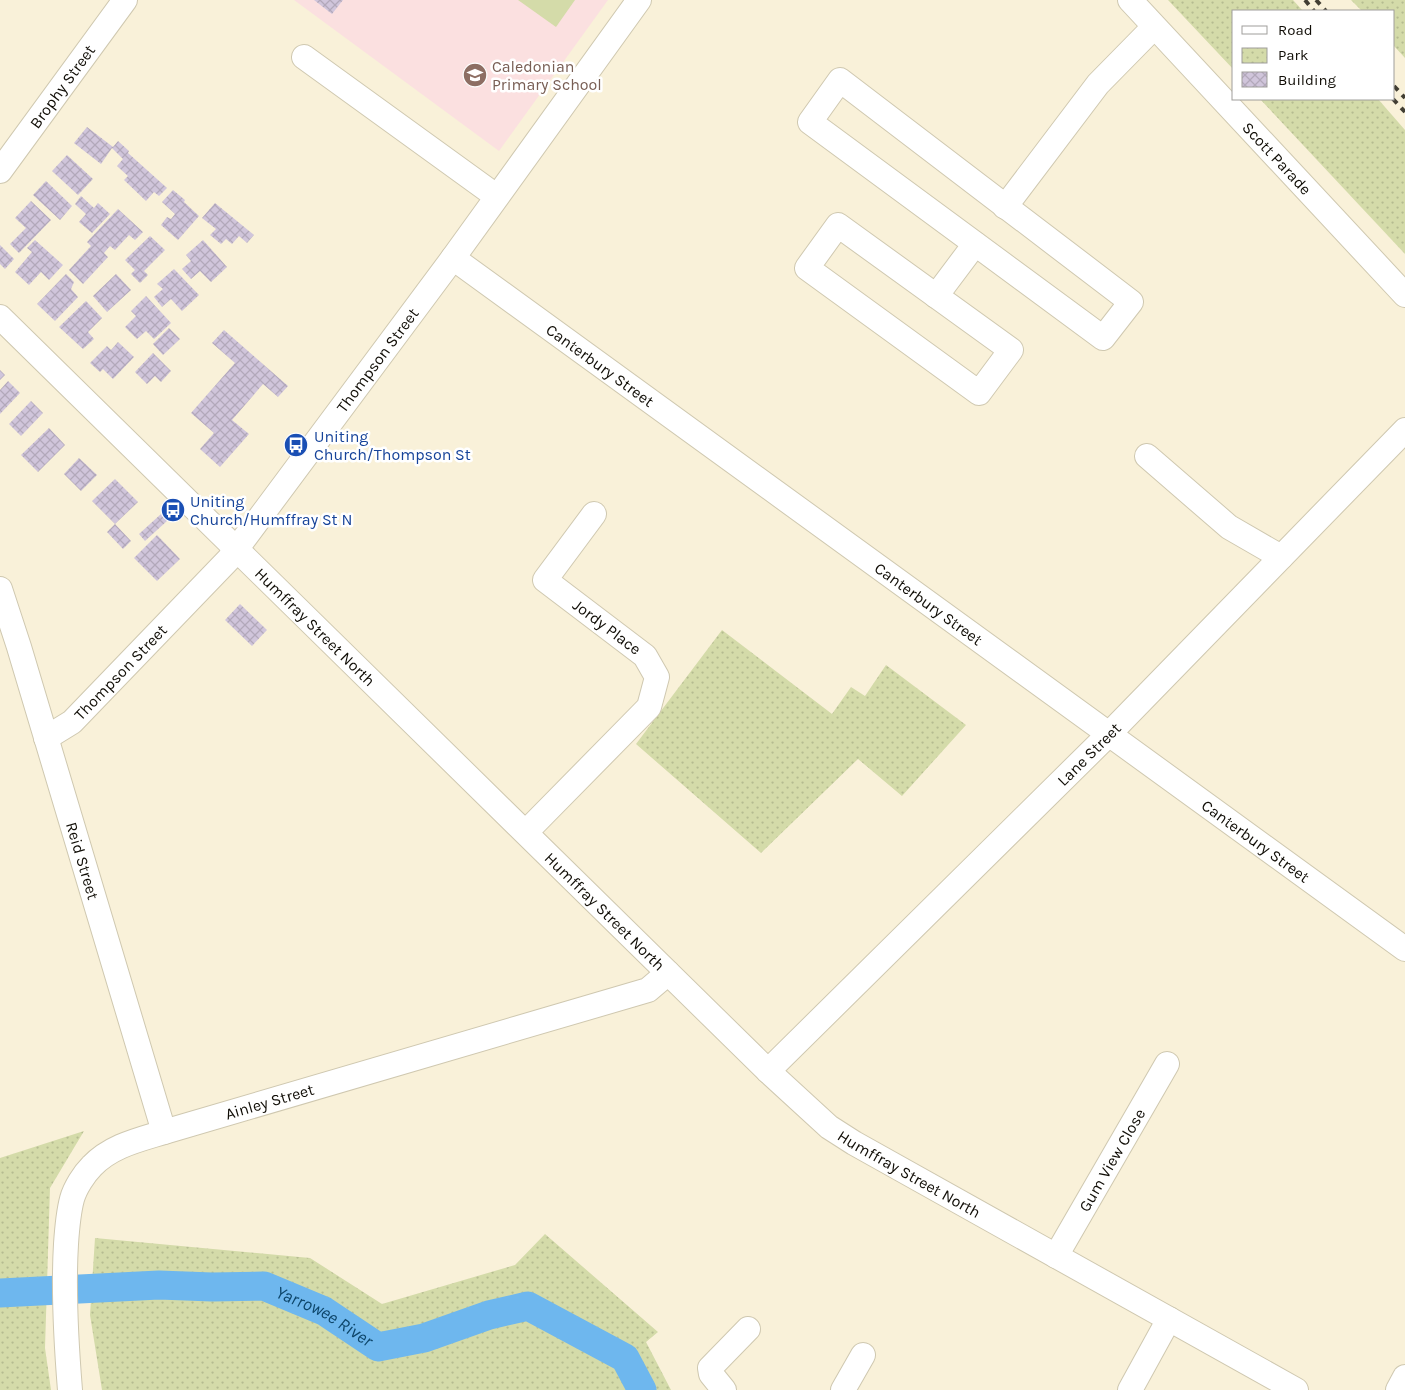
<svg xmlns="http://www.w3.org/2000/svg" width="1405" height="1390" font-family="Karla,sans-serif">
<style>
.education{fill:#fbe0e0}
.park{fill:url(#park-dots)}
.pitch{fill:#d4dba9}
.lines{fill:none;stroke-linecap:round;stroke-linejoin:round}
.river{stroke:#6eb7ee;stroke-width:29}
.building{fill:url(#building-cross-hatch)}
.minor-casing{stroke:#cfc8b0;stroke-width:26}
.minor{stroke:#fff;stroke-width:24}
.rail{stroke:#423e33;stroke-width:4;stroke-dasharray:6 6;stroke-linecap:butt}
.labels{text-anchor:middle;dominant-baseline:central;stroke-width:5;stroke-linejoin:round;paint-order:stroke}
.education-label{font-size:16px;fill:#785e54;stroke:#fff;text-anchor:start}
.street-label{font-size:16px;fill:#100d06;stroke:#fff}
.transit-label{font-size:16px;fill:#164399;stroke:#fff;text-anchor:start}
.water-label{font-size:18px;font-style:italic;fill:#0e466a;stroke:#fff}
</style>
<defs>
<pattern id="park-dots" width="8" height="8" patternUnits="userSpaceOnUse" patternTransform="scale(1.25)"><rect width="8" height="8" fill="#d4dba9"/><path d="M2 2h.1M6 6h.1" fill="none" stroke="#b5bb90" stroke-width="1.8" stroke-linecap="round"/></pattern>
<pattern id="building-cross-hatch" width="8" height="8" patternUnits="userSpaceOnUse" patternTransform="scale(1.25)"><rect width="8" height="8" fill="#d0c5db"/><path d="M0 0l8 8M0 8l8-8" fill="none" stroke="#b2a8ba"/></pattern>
</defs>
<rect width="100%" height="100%" fill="#f9f1d9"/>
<!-- education -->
<path class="education" d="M 294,0 L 608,0 L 499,151 Z"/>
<!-- park -->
<g class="park">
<path d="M 1168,0 L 1293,0 L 1303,11 L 1234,11 L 1234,70 Z"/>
<path d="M 1351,0 L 1405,0 L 1405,58 L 1394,46 L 1394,11 L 1362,11 Z"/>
<path d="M 1260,99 L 1378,99 L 1405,130 L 1405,254 Z"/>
<path d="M 722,630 L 832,714 L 851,687 L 865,696 L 886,665 L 966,725 L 902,796 L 858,759 L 761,853 L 636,744 Z"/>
<path d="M 84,1131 L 50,1188 L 45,1348 L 51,1390 L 0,1390 L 0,1158 Z"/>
<path d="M 545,1234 L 658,1332 L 646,1342 L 671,1390 L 102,1390 L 90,1315 L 95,1238 L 310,1258 L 382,1304 L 515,1265 Z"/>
</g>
<!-- pitch -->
<path class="pitch" d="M 518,0 L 575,0 L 556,27 Z"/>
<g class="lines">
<!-- river -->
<path class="river" id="s1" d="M 0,1293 L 159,1285 L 212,1287 L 264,1286 L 324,1311 L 378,1347 L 424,1338 L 489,1315 L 528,1306 L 625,1358 L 642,1390"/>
</g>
<!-- building -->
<g class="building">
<path d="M 314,0 L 343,0 L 332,14 Z"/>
<path d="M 87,127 L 113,147 L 118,141 L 129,151 L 128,153 L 167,188 L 159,196 L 154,192 L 146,201 L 124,180 L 128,176 L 117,166 L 123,159 L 112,148 L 101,164 L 74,143 Z"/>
<path d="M 67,155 L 93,179 L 78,195 L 52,171 Z"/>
<path d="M 46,181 L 72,206 L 60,220 L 33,195 Z"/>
<path d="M 173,190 L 185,200 L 184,202 L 199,216 L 178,240 L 161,225 L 167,217 L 171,219 L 175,214 L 162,202 Z"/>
<path d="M 81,196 L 94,208 L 98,203 L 110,214 L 92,233 L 79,222 L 86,214 L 75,204 Z"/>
<path d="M 31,201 L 51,220 L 19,253 L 10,244 L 26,228 L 15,218 Z"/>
<path d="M 215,203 L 254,235 L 247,243 L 239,236 L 232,244 L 226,239 L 221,244 L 210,235 L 216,229 L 202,218 Z"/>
<path d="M 118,209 L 143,232 L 135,240 L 129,235 L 115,250 L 110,246 L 104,253 L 108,257 L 83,284 L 69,270 L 91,246 L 87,242 Z"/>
<path d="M 150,236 L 165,250 L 144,271 L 148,275 L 140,283 L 131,274 L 135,270 L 125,260 Z"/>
<path d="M 35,240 L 63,265 L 49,280 L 41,272 L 29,285 L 15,272 L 32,252 L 27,248 Z"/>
<path d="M 203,240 L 227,267 L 211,282 L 200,271 L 191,279 L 182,269 L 191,261 L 186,255 Z"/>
<path d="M 0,245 L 14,259 L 5,269 L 0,264 Z"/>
<path d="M 174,269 L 199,295 L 182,311 L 171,299 L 162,307 L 154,297 L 163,289 L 157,284 Z"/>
<path d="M 66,274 L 74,282 L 71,289 L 78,297 L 55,321 L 37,304 Z"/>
<path d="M 116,274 L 131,290 L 107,312 L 93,296 Z"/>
<path d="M 146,296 L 171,323 L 154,339 L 146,331 L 137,339 L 125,327 L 136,316 L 131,311 Z"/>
<path d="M 86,301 L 102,318 L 88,332 L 94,339 L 83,349 L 59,327 Z"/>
<path d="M 169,328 L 180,339 L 163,355 L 153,344 Z"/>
<path d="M 224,330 L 288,386 L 278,397 L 263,384 L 232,420 L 249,434 L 220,467 L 200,449 L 214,433 L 191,413 L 235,363 L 212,343 Z"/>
<path d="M 118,342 L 134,357 L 113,379 L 103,369 L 100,372 L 90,363 L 107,346 L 111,350 Z"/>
<path d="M 153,353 L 171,371 L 161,382 L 155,376 L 147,384 L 135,372 Z"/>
<path d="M 0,370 L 5,375 L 0,380 Z"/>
<path d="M 8,381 L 20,393 L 0,414 L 0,390 Z"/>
<path d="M 31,401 L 43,413 L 21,436 L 9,424 Z"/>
<path d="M 49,428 L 65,445 L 38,472 L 21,455 Z"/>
<path d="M 79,458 L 97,475 L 81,491 L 64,474 Z"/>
<path d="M 115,479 L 138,502 L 115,524 L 92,501 Z"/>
<path d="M 161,514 L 167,521 L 145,541 L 139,534 Z"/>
<path d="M 115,524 L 131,541 L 123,549 L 107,532 Z"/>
<path d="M 157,535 L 180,559 L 157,581 L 134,558 Z"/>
<path d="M 240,604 L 267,630 L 252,646 L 225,620 Z"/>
</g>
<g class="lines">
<!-- minor casing -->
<g class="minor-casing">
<g id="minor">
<path id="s2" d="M 1130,0 L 1405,295"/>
<path d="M 304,57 L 496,196"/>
<path d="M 840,80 L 1131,302 L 1103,338 L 810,122 Z"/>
<path id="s3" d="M 0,171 L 125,0"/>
<path d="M 1005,207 L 1098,84 L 1154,27"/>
<path d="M 838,225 L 1011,350 L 979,393 L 807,268 Z"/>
<path id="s4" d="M 453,258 L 1405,949"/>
<path d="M 936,296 L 975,244"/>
<path id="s5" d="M 0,317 L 768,1071 L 829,1127 L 854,1143 L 1296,1390"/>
<path d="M 1147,456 L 1229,527 L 1281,557"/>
<path id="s6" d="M 0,589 L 19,647 L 164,1132"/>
<path id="s7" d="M 46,738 L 72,722 L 229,559 L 453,258 L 639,0"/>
<path d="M 526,832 L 649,707 L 657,677 L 645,656 L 545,580 L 594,514"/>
<path id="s8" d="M 768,1071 L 1108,735 L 1405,430"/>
<path id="s9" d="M 1056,1256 L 1167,1064"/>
<path id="s10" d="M 70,1390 C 66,1341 63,1293 66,1244 C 67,1229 68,1214 72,1199 C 75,1188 84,1174 92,1166 C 111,1146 138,1140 164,1132 L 648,990 L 668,973"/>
<path d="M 724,1390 L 711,1374 L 710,1368 L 748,1329"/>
<path d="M 843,1390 L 863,1355"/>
<path d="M 1130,1390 L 1169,1319"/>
<path d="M 1398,1390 L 1405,1377"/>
</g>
</g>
<!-- minor -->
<use href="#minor" class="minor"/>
<!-- rail -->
<g class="rail">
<path d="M 1305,0 L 1314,11"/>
<path d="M 1316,0 L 1326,11"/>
<path d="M 1394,86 L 1405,98"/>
<path d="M 1393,99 L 1405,112"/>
</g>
</g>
<!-- icons -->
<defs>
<g id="school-disc" transform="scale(1.25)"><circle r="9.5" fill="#8d6e63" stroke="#fff"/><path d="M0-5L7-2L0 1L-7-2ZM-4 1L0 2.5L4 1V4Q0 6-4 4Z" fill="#fff"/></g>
<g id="bus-disc" transform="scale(1.25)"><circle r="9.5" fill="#1a4fb4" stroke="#fff"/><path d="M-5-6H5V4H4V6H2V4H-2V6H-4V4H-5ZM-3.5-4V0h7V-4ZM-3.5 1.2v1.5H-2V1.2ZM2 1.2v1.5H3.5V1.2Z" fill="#fff"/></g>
</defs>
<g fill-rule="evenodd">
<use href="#school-disc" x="475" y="75"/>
<use href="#bus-disc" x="296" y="445"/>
<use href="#bus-disc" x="173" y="510"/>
</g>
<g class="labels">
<!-- education labels -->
<g class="education-label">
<text x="492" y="66">Caledonian<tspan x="492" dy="18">Primary School</tspan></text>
</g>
<!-- street labels -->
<g class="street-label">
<text stroke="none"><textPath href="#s3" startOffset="105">Brophy Street</textPath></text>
<text stroke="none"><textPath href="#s2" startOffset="216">Scott Parade</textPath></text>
<text stroke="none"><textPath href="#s7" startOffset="505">Thompson Street</textPath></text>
<text stroke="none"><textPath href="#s4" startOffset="182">Canterbury Street</textPath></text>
<text stroke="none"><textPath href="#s4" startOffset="588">Canterbury Street</textPath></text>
<text stroke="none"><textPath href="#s5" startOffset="442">Humffray Street North</textPath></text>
<text transform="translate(607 627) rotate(37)">Jordy Place</text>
<text stroke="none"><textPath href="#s7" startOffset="100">Thompson Street</textPath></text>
<text stroke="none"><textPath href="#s8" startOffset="451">Lane Street</textPath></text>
<text stroke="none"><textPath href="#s4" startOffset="992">Canterbury Street</textPath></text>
<text stroke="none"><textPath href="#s6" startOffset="284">Reid Street</textPath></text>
<text stroke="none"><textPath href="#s5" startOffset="848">Humffray Street North</textPath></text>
<text stroke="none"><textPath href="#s10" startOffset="421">Ainley Street</textPath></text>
<text stroke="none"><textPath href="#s9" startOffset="111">Gum View Close</textPath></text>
<text stroke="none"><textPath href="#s5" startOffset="1252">Humffray Street North</textPath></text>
</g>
<!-- transit labels -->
<g class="transit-label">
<text x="314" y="436">Uniting<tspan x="314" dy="18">Church/Thompson St</tspan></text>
<text x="190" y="501">Uniting<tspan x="190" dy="18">Church/Humffray St N</tspan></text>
</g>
<!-- water labels -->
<g class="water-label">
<text stroke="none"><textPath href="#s1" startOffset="332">Yarrowee River</textPath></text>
</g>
</g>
<!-- legend -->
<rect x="1232" y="10" width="162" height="90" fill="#ffffff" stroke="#9f9e9b"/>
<rect x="1242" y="26" width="25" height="8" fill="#ffffff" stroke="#9f9e9b"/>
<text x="1278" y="35" font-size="15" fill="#100d06">Road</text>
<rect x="1242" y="48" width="25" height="15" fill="url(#park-dots)" stroke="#9f9e9b"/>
<text x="1278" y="60" font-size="15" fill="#100d06">Park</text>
<rect x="1242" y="72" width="25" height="15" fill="url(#building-cross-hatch)" stroke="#9f9e9b"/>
<text x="1278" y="85" font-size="15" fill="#100d06">Building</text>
</svg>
